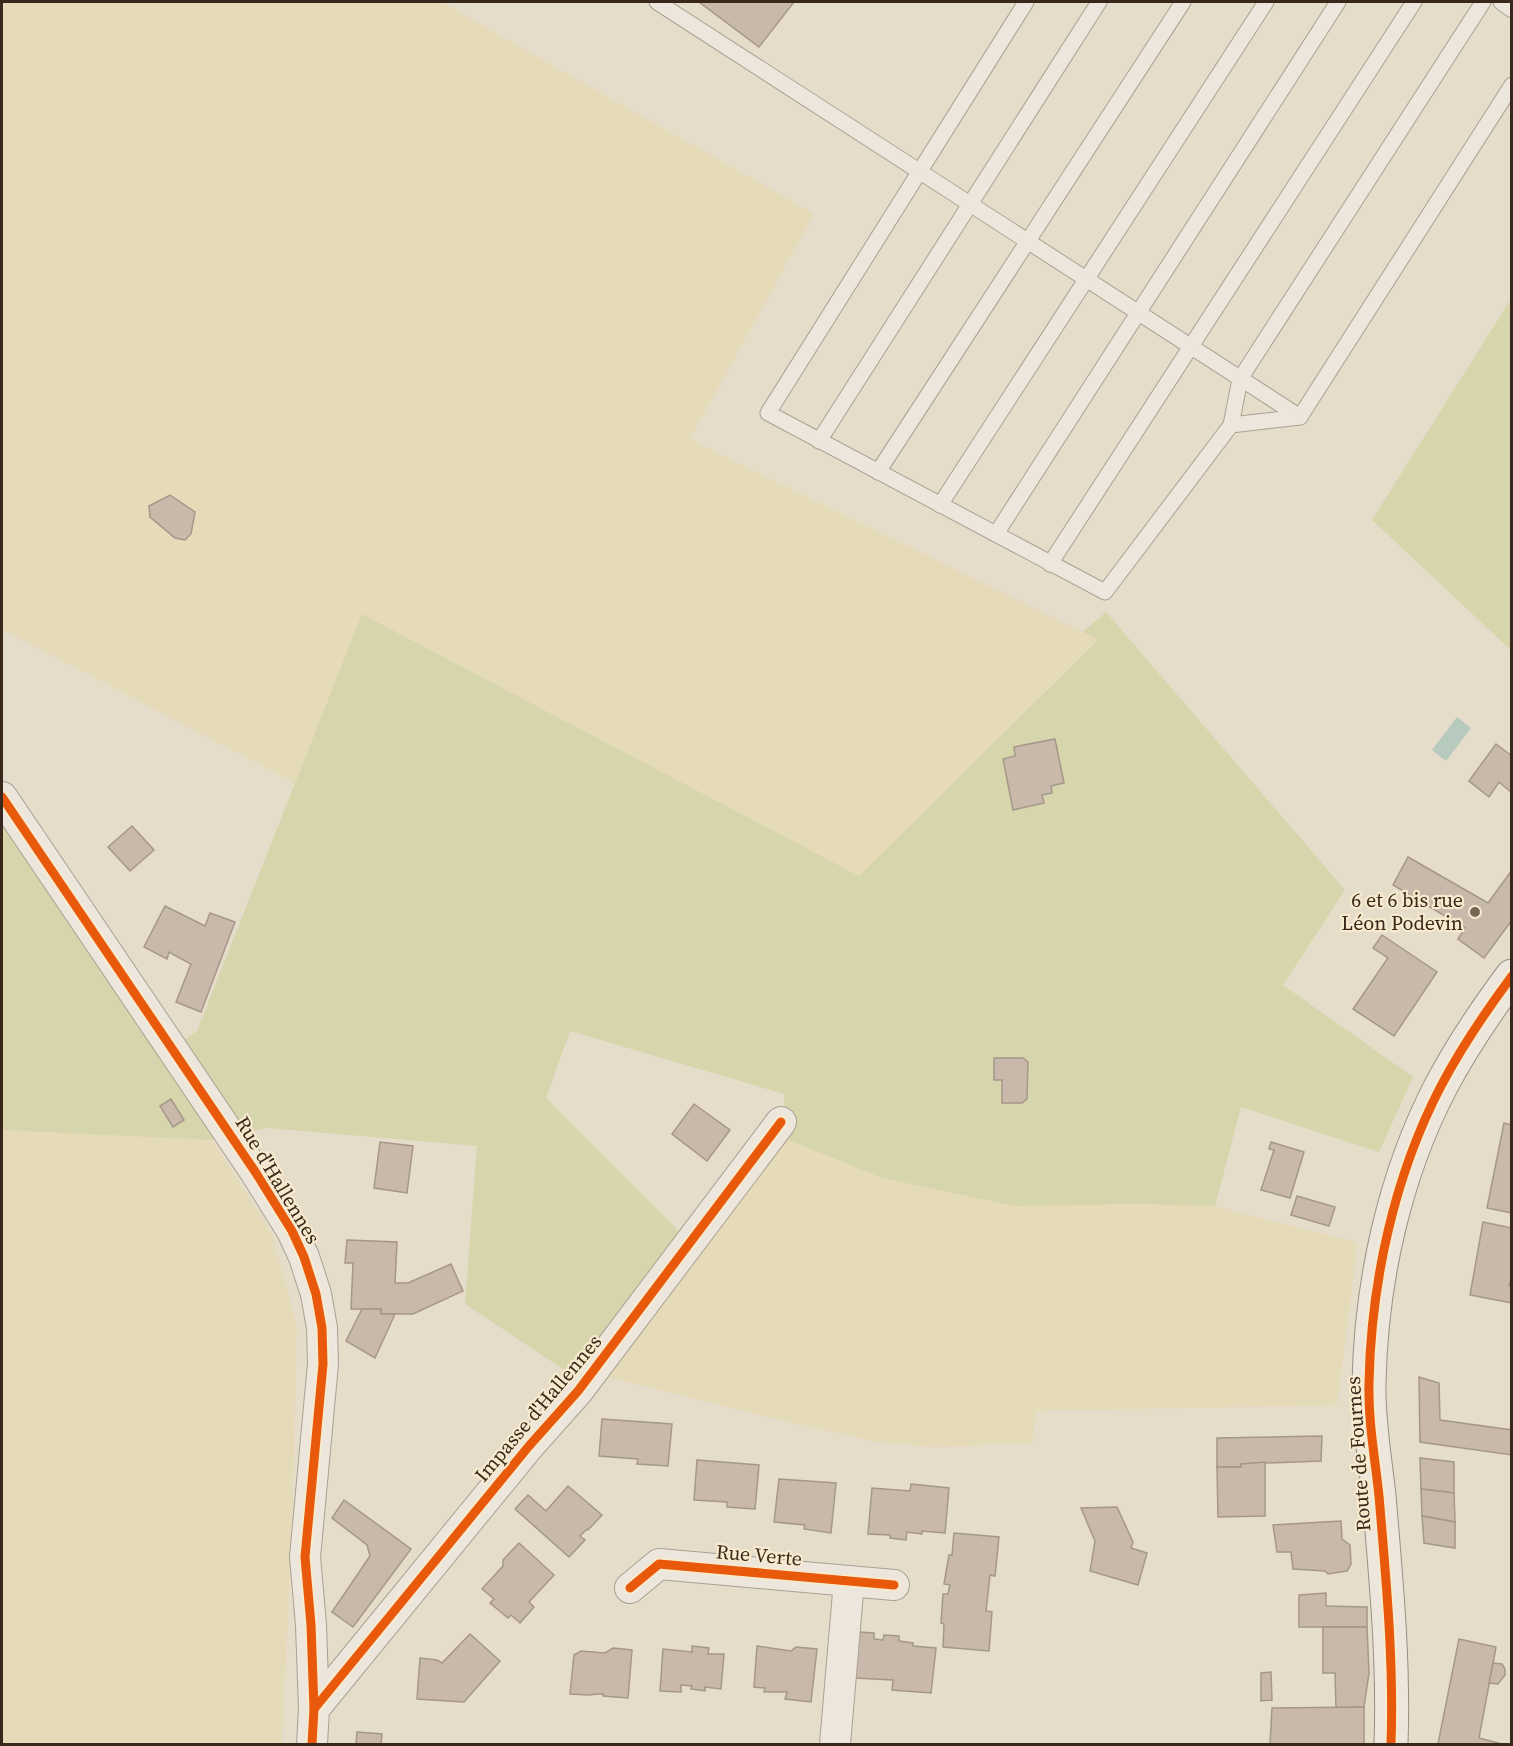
<svg xmlns="http://www.w3.org/2000/svg" width="1513" height="1746" font-family="'Source Serif 4',serif">
<style>
.farmland{fill:#e6dbb9}
.green{fill:#d6d5ab}
.water{fill:#b6cabd}
.building{fill:#c9b9ab;stroke:#a59789;stroke-width:1.5}
.lines{fill:none;stroke-linecap:round;stroke-linejoin:round}
.service-casing{stroke:#aaa193;stroke-width:17}
.minor-casing{stroke:#aaa193;stroke-width:32}
.secondary-casing{stroke:#999084;stroke-width:35}
.service{stroke:#ece6dc;stroke-width:15}
.minor{stroke:#ece6dc;stroke-width:30}
.secondary{stroke:#ece6dc;stroke-width:33}
.cycleway-casing{stroke:#f8eace;stroke-width:13}
.cycleway{stroke:#e8590c;stroke-width:9}
.poi-dot{fill:#756758;stroke:#f8eace;stroke-width:2}
.labels{text-anchor:middle;dominant-baseline:central;stroke-width:4.5;stroke-linejoin:round;paint-order:stroke}
.poi-label{font-size:20px;fill:#38281b;stroke:#f8eace;text-anchor:end}
.street-label{font-size:20px;fill:#38281b;stroke:#f8eace}
</style>
<rect width="100%" height="100%" fill="#e5dcca"/>
<!-- farmland -->
<g class="farmland">
<path d="M 2,2 L 441,2 L 814,214 L 690,439 L 1098,640 L 859,877 L 363,614 L 295,783 L 2,629 Z"/>
<path d="M 2,1130 L 212,1140 L 272,1234 L 297,1327 L 292,1524 L 282,1744 L 2,1744 Z"/>
<path d="M 784,1138 L 882,1178 L 1138,1204 L 1215,1206 L 1358,1243 L 1337,1405 L 1036,1411 L 1032,1443 L 933,1447 L 876,1442 L 743,1411 L 603,1376 Z"/>
</g>
<!-- green -->
<g class="green">
<path d="M 1511,299 L 1511,650 L 1372,520 Z"/>
<path d="M 1106,612 L 1345,890 L 1283,985 L 1413,1077 L 1379,1152 L 1241,1107 L 1215,1206 L 1138,1204 L 1015,1206 L 882,1178 L 784,1138 L 784,1094 L 570,1031 L 546,1098 L 684,1236 L 575,1377 L 465,1304 L 477,1146 L 268,1128 L 212,1140 L 2,1130 L 2,819 L 160,1057 L 197,1031 L 362,614 L 859,876 L 1098,640 L 1083,632 Z"/>
</g>
<!-- water -->
<path class="water" d="M 1457,717 L 1471,728 L 1446,761 L 1432,750 Z"/>
<!-- building -->
<g class="building">
<path d="M 699,2 L 794,2 L 759,47 Z"/>
<path d="M 170,495 L 195,512 L 191,534 L 185,540 L 175,538 L 150,517 L 149,506 Z"/>
<path d="M 1055,739 L 1064,783 L 1051,786 L 1052,793 L 1042,795 L 1044,803 L 1013,810 L 1003,759 L 1015,756 L 1014,747 Z"/>
<path d="M 1496,744 L 1512,756 L 1512,793 L 1499,782 L 1489,797 L 1469,781 Z"/>
<path d="M 132,826 L 154,850 L 130,871 L 108,847 Z"/>
<path d="M 1408,857 L 1488,903 L 1512,870 L 1512,920 L 1484,958 L 1458,939 L 1465,928 L 1393,885 Z"/>
<path d="M 165,906 L 205,926 L 210,913 L 235,922 L 201,1012 L 176,1002 L 191,964 L 169,952 L 167,959 L 144,947 Z"/>
<path d="M 1382,935 L 1437,972 L 1394,1036 L 1353,1009 L 1388,958 L 1373,948 Z"/>
<path d="M 994,1058 L 1023,1058 L 1028,1062 L 1027,1099 L 1022,1103 L 1002,1103 L 1002,1080 L 994,1080 Z"/>
<path d="M 171,1099 L 184,1120 L 173,1127 L 160,1106 Z"/>
<path d="M 694,1104 L 730,1130 L 707,1161 L 672,1134 Z"/>
<path d="M 1504,1123 L 1512,1125 L 1512,1213 L 1487,1208 Z"/>
<path d="M 380,1142 L 413,1146 L 407,1193 L 374,1188 Z"/>
<path d="M 1271,1142 L 1304,1152 L 1290,1198 L 1261,1190 L 1274,1150 L 1269,1149 Z"/>
<path d="M 1297,1196 L 1335,1207 L 1329,1226 L 1291,1215 Z"/>
<path d="M 1483,1222 L 1512,1228 L 1512,1275 L 1509,1286 L 1512,1286 L 1512,1303 L 1470,1295 Z"/>
<path d="M 347,1240 L 397,1242 L 395,1283 L 408,1283 L 451,1264 L 463,1291 L 413,1314 L 381,1314 L 381,1309 L 351,1309 L 353,1263 L 345,1263 Z"/>
<path d="M 362,1309 L 381,1309 L 381,1314 L 395,1314 L 375,1358 L 346,1341 Z"/>
<path d="M 1419,1377 L 1439,1383 L 1440,1420 L 1512,1430 L 1512,1455 L 1420,1442 Z"/>
<path d="M 602,1419 L 672,1424 L 668,1466 L 637,1464 L 638,1459 L 599,1456 Z"/>
<path d="M 1322,1436 L 1321,1461 L 1241,1464 L 1241,1467 L 1217,1467 L 1217,1438 Z"/>
<path d="M 1420,1458 L 1454,1462 L 1454,1493 L 1421,1489 Z"/>
<path d="M 697,1460 L 759,1465 L 755,1509 L 727,1507 L 727,1502 L 694,1500 Z"/>
<path d="M 1265,1462 L 1265,1516 L 1218,1517 L 1217,1467 L 1241,1467 L 1241,1464 Z"/>
<path d="M 779,1479 L 836,1483 L 831,1533 L 804,1529 L 805,1525 L 774,1522 Z"/>
<path d="M 911,1484 L 949,1488 L 945,1533 L 922,1531 L 922,1534 L 907,1532 L 906,1540 L 890,1538 L 890,1535 L 868,1534 L 872,1488 L 910,1491 Z"/>
<path d="M 568,1486 L 602,1515 L 588,1530 L 587,1529 L 580,1536 L 585,1540 L 569,1557 L 515,1509 L 528,1495 L 546,1511 Z"/>
<path d="M 1421,1489 L 1454,1493 L 1455,1522 L 1422,1516 Z"/>
<path d="M 344,1500 L 411,1549 L 353,1627 L 332,1612 L 370,1556 L 367,1545 L 332,1518 Z"/>
<path d="M 1117,1507 L 1133,1542 L 1131,1548 L 1147,1553 L 1138,1585 L 1090,1571 L 1095,1541 L 1081,1508 Z"/>
<path d="M 1422,1516 L 1455,1522 L 1455,1548 L 1424,1543 Z"/>
<path d="M 1341,1521 L 1342,1539 L 1350,1545 L 1351,1564 L 1347,1571 L 1328,1574 L 1325,1571 L 1293,1569 L 1291,1552 L 1277,1552 L 1273,1525 Z"/>
<path d="M 954,1533 L 999,1537 L 995,1576 L 990,1575 L 986,1611 L 992,1612 L 989,1651 L 943,1647 L 944,1624 L 941,1623 L 943,1594 L 948,1594 L 950,1585 L 944,1584 L 949,1555 L 952,1555 Z"/>
<path d="M 519,1543 L 554,1575 L 529,1602 L 534,1607 L 520,1623 L 511,1615 L 508,1618 L 490,1603 L 494,1599 L 482,1589 L 503,1566 L 503,1560 Z"/>
<path d="M 1326,1593 L 1326,1606 L 1367,1607 L 1367,1627 L 1299,1627 L 1299,1595 Z"/>
<path d="M 1323,1627 L 1367,1627 L 1369,1673 L 1364,1707 L 1336,1708 L 1335,1673 L 1323,1673 Z"/>
<path d="M 859,1632 L 874,1633 L 874,1639 L 883,1640 L 884,1635 L 899,1636 L 899,1641 L 913,1643 L 913,1646 L 936,1648 L 931,1693 L 892,1690 L 893,1680 L 855,1678 Z"/>
<path d="M 470,1634 L 500,1661 L 464,1702 L 417,1699 L 420,1658 L 437,1660 L 442,1663 Z"/>
<path d="M 1459,1639 L 1496,1647 L 1479,1738 L 1502,1744 L 1438,1744 Z"/>
<path d="M 692,1646 L 709,1648 L 708,1654 L 724,1654 L 721,1689 L 705,1687 L 705,1691 L 691,1689 L 692,1686 L 681,1685 L 681,1692 L 660,1691 L 663,1649 L 692,1652 Z"/>
<path d="M 757,1646 L 791,1651 L 796,1647 L 817,1649 L 811,1702 L 785,1699 L 787,1692 L 764,1692 L 765,1688 L 754,1687 Z"/>
<path d="M 613,1648 L 632,1650 L 628,1698 L 603,1696 L 603,1694 L 598,1694 L 589,1695 L 570,1694 L 574,1655 L 581,1651 L 605,1653 Z"/>
<path d="M 1493,1663 L 1502,1664 L 1505,1669 L 1505,1675 L 1498,1684 L 1489,1683 Z"/>
<path d="M 1271,1672 L 1272,1700 L 1261,1701 L 1261,1673 Z"/>
<path d="M 1364,1707 L 1364,1744 L 1270,1744 L 1272,1708 Z"/>
<path d="M 357,1732 L 382,1734 L 381,1744 L 356,1744 Z"/>
</g>
<g class="lines">
<!-- service casing -->
<g class="service-casing">
<g id="service">
<path d="M 657,2 L 1300,417 L 1512,85"/>
<path d="M 1026,2 L 768,413 L 1105,592 L 1231,425 L 1300,417"/>
<path d="M 1501,2 L 1512,10"/>
<path d="M 1231,425 L 1240,379 L 1483,2"/>
<path d="M 819,441 L 1099,2"/>
<path d="M 878,472 L 1183,2"/>
<path d="M 940,505 L 1266,2"/>
<path d="M 996,534 L 1338,2"/>
<path d="M 1050,564 L 1414,2"/>
</g>
</g>
<!-- minor casing -->
<g class="minor-casing">
<g id="minor">
<path d="M 2,797 L 256,1173 L 292,1231 L 304,1257 L 316,1294 L 322,1328 L 323,1364 L 305,1557 L 311,1625 L 314,1709 L 312,1744"/>
<path d="M 630,1588 L 659,1564 L 894,1585"/>
<path d="M 314,1709 L 529,1446 L 578,1391 L 781,1122"/>
<path d="M 835,1744 L 849,1581"/>
</g>
</g>
<!-- secondary casing -->
<g class="secondary-casing">
<path id="secondary" d="M 1391,1744 C 1394,1661 1386,1579 1379,1496 C 1375,1458 1368,1421 1369,1383 C 1371,1283 1394,1176 1441,1086 C 1461,1048 1486,1011 1512,976"/>
</g>
<!-- service -->
<use href="#service" class="service"/>
<!-- minor -->
<use href="#minor" class="minor"/>
<!-- secondary -->
<use href="#secondary" class="secondary"/>
<!-- cycleway casing -->
<g class="cycleway-casing">
<g id="cycleway">
<path d="M 2,797 L 256,1173 L 292,1231 L 304,1257 L 316,1294 L 322,1328 L 323,1364 L 305,1557 L 311,1625 L 314,1709 L 312,1744"/>
<path d="M 630,1588 L 659,1564 L 894,1585"/>
<path d="M 314,1709 L 529,1446 L 578,1391 L 781,1122"/>
<path d="M 1391,1744 C 1394,1661 1386,1579 1379,1496 C 1375,1458 1368,1421 1369,1383 C 1371,1283 1394,1176 1441,1086 C 1461,1048 1486,1011 1512,976"/>
</g>
</g>
<!-- cycleway -->
<use href="#cycleway" class="cycleway"/>
</g>
<!-- markers -->
<circle class="poi-dot" cx="1475" cy="912" r="6"/>
<g class="labels">
<!-- poi labels -->
<g class="poi-label">
<text x="1463" y="900">6 et 6 bis rue<tspan x="1463" dy="23">Léon Podevin</tspan></text>
</g>
<!-- street labels -->
<g class="street-label">
<text transform="translate(278 1180) rotate(59)">Rue d'Hallennes</text>
<text transform="translate(538 1408) rotate(-50)">Impasse d'Hallennes</text>
<text transform="translate(1358 1454) rotate(-94)">Route de Fournes</text>
<text transform="translate(759 1555) rotate(5)">Rue Verte</text>
</g>
</g>
<!-- border -->
<rect width="1513" height="1746" fill="none" stroke="#38281b" stroke-width="6"/>
</svg>
